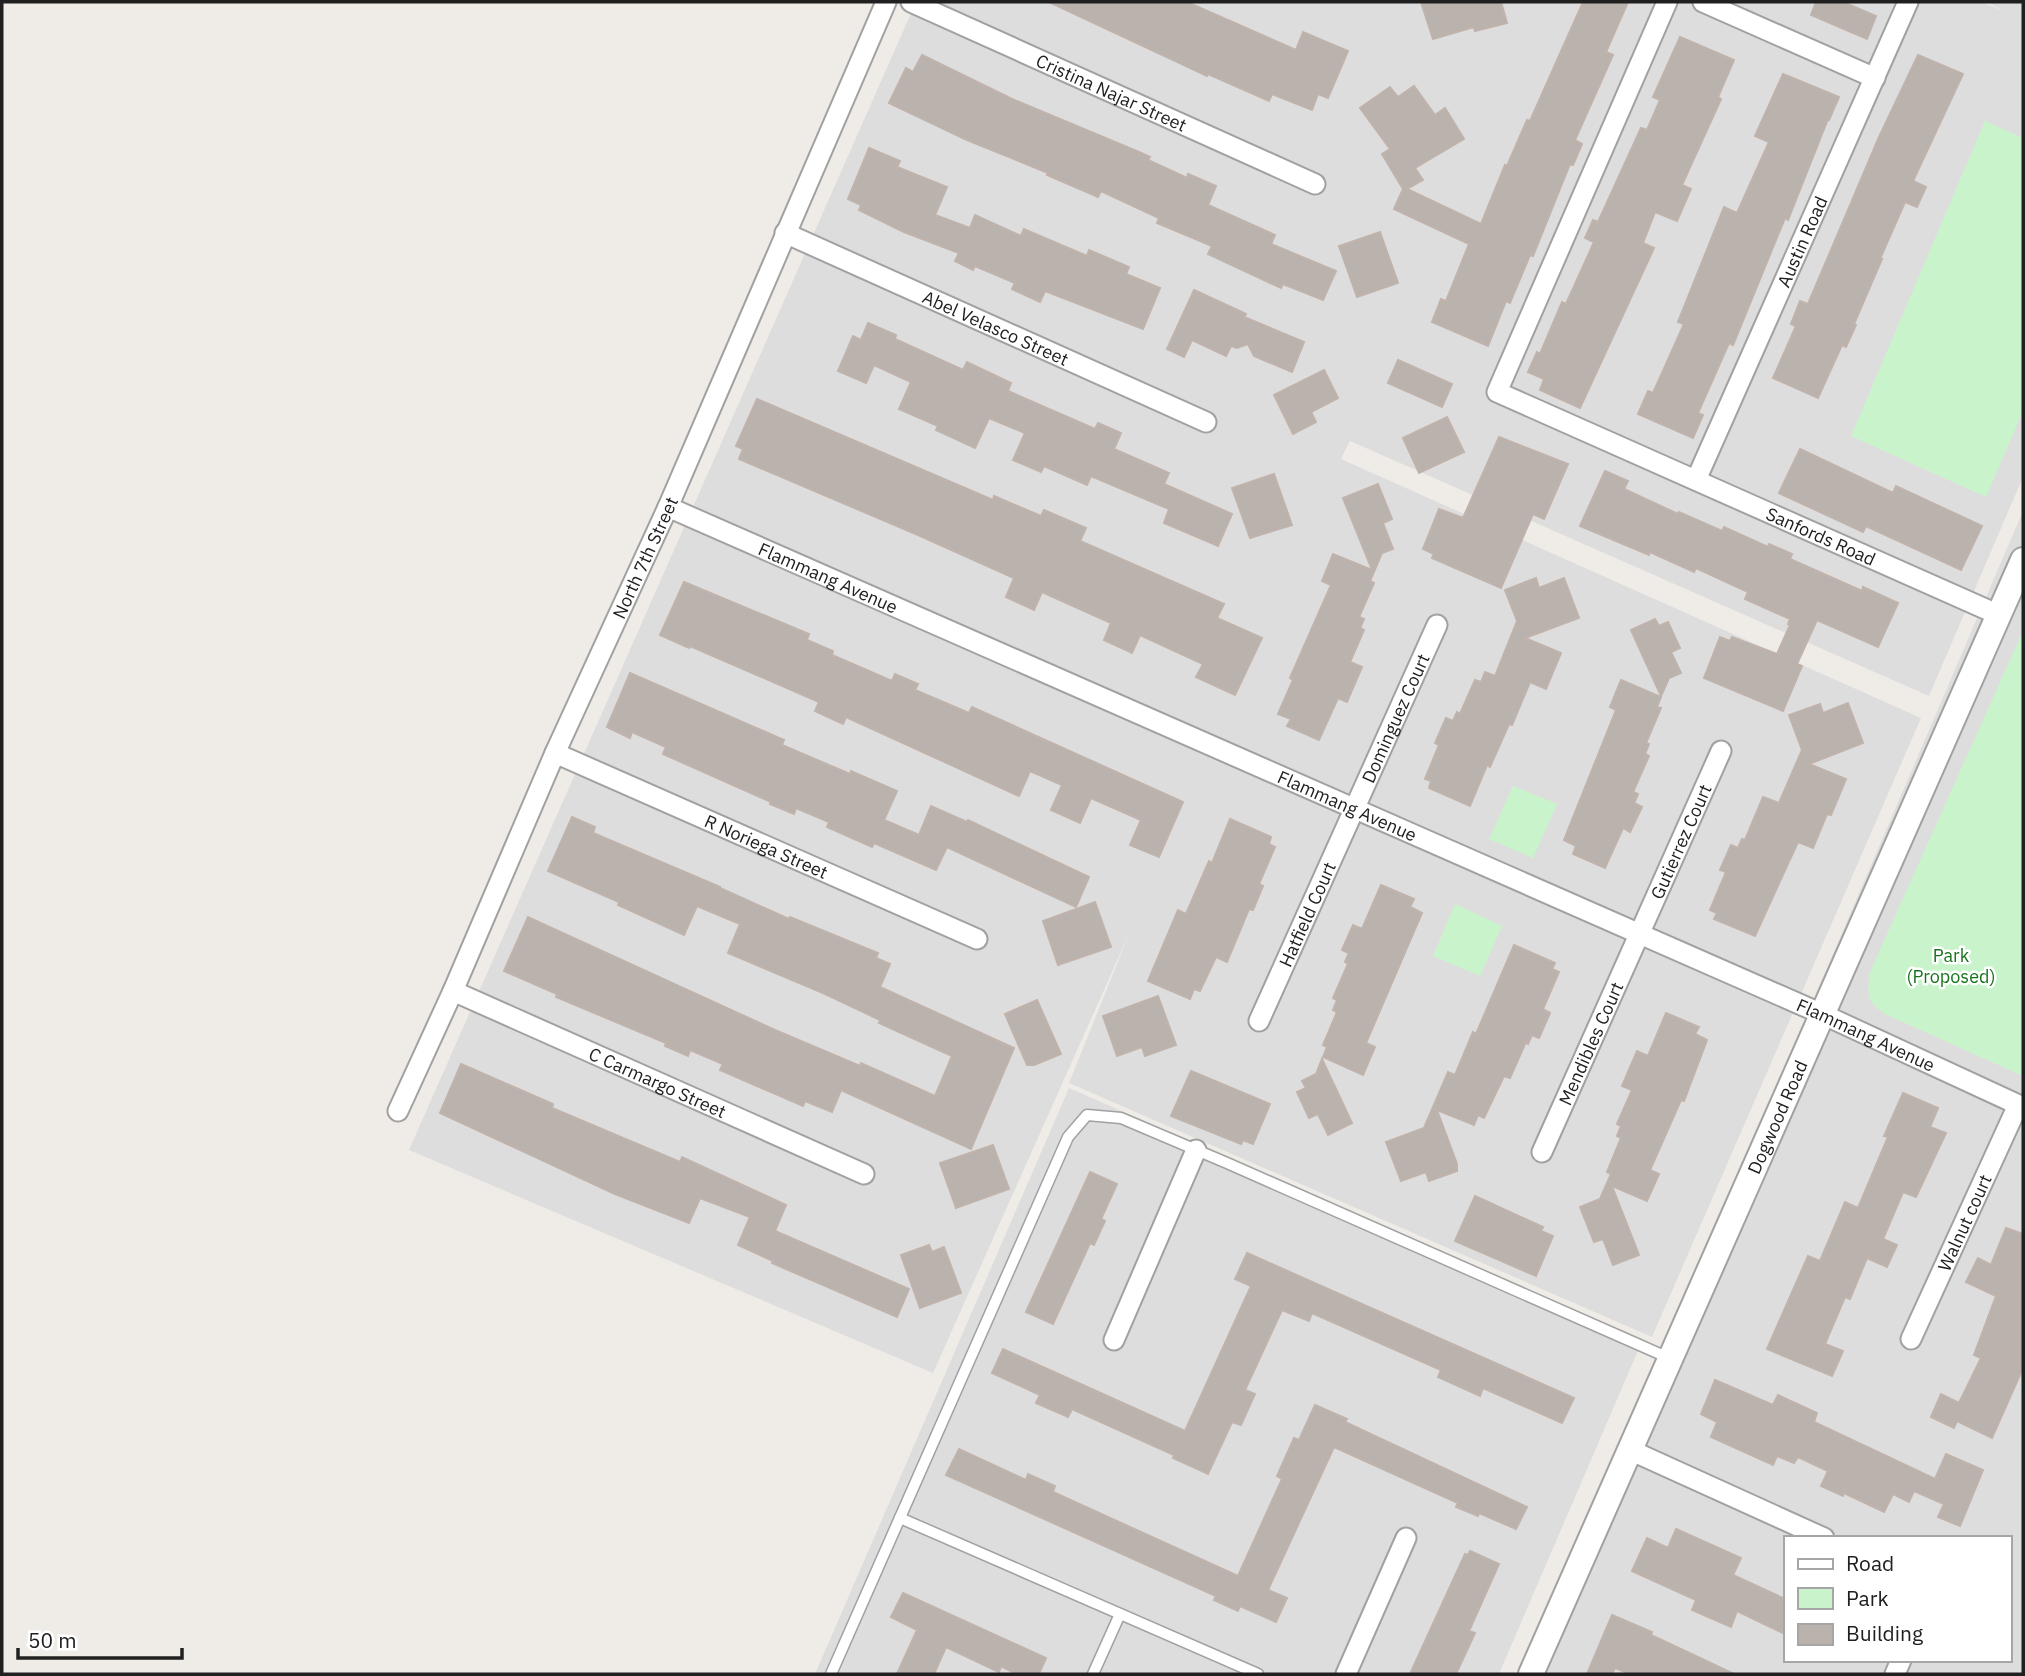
<svg xmlns="http://www.w3.org/2000/svg" width="2025" height="1676" font-family="'IBM Plex Sans',sans-serif">
<style>
.residential{fill:#dedddd;fill-rule:evenodd}
.park{fill:#c9f4cb}
.building{fill:#b9b2ad;stroke:#c0b3ab;stroke-width:2}
.lines{fill:none;stroke-linecap:round;stroke-linejoin:round}
.service-casing{stroke:#a1a1a1;stroke-width:13}
.minor-casing{stroke:#a1a1a1;stroke-width:23}
.tertiary-casing{stroke:#a1a1a1;stroke-width:28}
.service{stroke:#fff;stroke-width:10}
.minor{stroke:#fff;stroke-width:19}
.tertiary{stroke:#fff;stroke-width:24}
.labels{text-anchor:middle;dominant-baseline:central;stroke-width:5;stroke-linejoin:round;paint-order:stroke}
.street-label{font-size:18px;fill:#202020;stroke:#fff}
.park-label{font-size:18px;fill:#17741c;stroke:#fff}
</style>
<rect width="100%" height="100%" fill="#efece7"/>
<!-- residential -->
<g class="residential">
<path d="M 916,2 L 1982,2 L 2006,12 L 1986,2 L 2023,2 L 2023,477 L 1929,696 L 1350,441 L 1341,459 L 1921,718 L 1652,1337 L 1069,1083 L 1129,934 L 933,1373 L 409,1150 Z"/>
<path d="M 2023,511 L 2023,1674 L 1524,1674 ZM 1785,1538 L 2009,1538 L 2009,1660 L 1785,1660 Z"/>
<path d="M 1069,1088 L 1643,1339 L 1499,1674 L 815,1674 Z"/>
</g>
<!-- park -->
<g class="park">
<path d="M 1985,121 L 2023,138 L 2023,411 L 1986,497 L 1851,436 Z"/>
<path d="M 2023,631 L 2023,1076 L 1885,1014 C 1866,1002 1867,993 1870,972 Z"/>
<path d="M 1513,786 L 1557,804 L 1533,858 L 1489,839 Z"/>
<path d="M 1455,904 L 1502,926 L 1480,976 L 1433,956 Z"/>
</g>
<!-- building -->
<g class="building">
<path d="M 1049,2 L 1187,2 L 1296,50 L 1303,32 L 1348,51 L 1328,98 L 1318,94 L 1312,110 L 1272,94 L 1269,101 L 1208,74 L 1207,76 Z"/>
<path d="M 1421,2 L 1501,2 L 1507,23 L 1475,31 L 1474,27 L 1433,39 Z"/>
<path d="M 1583,2 L 1628,2 L 1606,52 L 1613,55 L 1575,140 L 1582,144 L 1573,165 L 1570,164 L 1533,256 L 1530,255 L 1510,303 L 1506,301 L 1488,346 L 1432,322 L 1441,299 L 1446,301 L 1469,244 L 1394,209 L 1403,189 L 1382,154 L 1390,149 L 1360,108 L 1390,87 L 1398,97 L 1414,86 L 1435,115 L 1445,108 L 1464,139 L 1415,168 L 1423,180 L 1407,189 L 1481,224 L 1505,165 L 1507,166 L 1527,120 L 1530,121 Z"/>
<path d="M 1816,2 L 1843,2 L 1876,16 L 1867,39 L 1811,15 Z"/>
<path d="M 1680,37 L 1734,60 L 1718,97 L 1721,99 L 1682,185 L 1691,189 L 1677,221 L 1655,212 L 1643,243 L 1654,248 L 1580,408 L 1540,390 L 1544,379 L 1528,372 L 1537,352 L 1540,354 L 1562,302 L 1566,304 L 1590,251 L 1594,242 L 1585,238 L 1593,220 L 1598,222 L 1641,128 L 1647,130 L 1660,100 L 1653,97 Z"/>
<path d="M 922,55 L 1012,99 L 1139,152 L 1150,157 L 1148,160 L 1187,178 L 1188,174 L 1216,186 L 1208,205 L 1275,235 L 1271,244 L 1336,271 L 1323,300 L 1283,284 L 1281,288 L 1208,254 L 1212,246 L 1157,223 L 1159,218 L 1101,191 L 1098,197 L 1047,175 L 1048,173 L 967,140 L 889,103 L 906,68 L 913,72 Z"/>
<path d="M 1918,55 L 1963,74 L 1913,181 L 1926,187 L 1917,207 L 1905,202 L 1880,259 L 1882,259 L 1854,324 L 1856,325 L 1846,347 L 1842,345 L 1818,398 L 1773,378 L 1796,326 L 1791,324 L 1800,301 L 1808,304 L 1879,137 Z"/>
<path d="M 1783,74 L 1839,97 L 1829,120 L 1828,119 L 1788,220 L 1785,218 L 1733,345 L 1729,343 L 1698,413 L 1703,415 L 1693,438 L 1638,414 L 1648,391 L 1653,393 L 1684,324 L 1678,322 L 1724,207 L 1737,213 L 1769,142 L 1755,136 Z"/>
<path d="M 869,148 L 900,161 L 897,167 L 947,187 L 935,215 L 970,228 L 975,215 L 1021,236 L 1024,229 L 1087,256 L 1089,250 L 1129,267 L 1126,274 L 1160,288 L 1143,329 L 1045,291 L 1040,302 L 1012,289 L 1015,283 L 975,266 L 973,270 L 955,261 L 959,253 L 904,232 L 859,210 L 861,205 L 848,199 Z"/>
<path d="M 1380,232 L 1398,283 L 1357,297 L 1339,246 Z"/>
<path d="M 1194,290 L 1246,314 L 1244,317 L 1304,342 L 1292,372 L 1254,356 L 1248,344 L 1237,348 L 1231,346 L 1226,356 L 1192,340 L 1184,357 L 1167,349 Z"/>
<path d="M 868,323 L 896,335 L 895,339 L 963,370 L 967,362 L 1011,383 L 1008,391 L 1095,429 L 1098,423 L 1121,433 L 1114,449 L 1169,473 L 1164,484 L 1232,514 L 1218,546 L 1164,523 L 1169,509 L 1091,476 L 1087,485 L 1044,466 L 1041,472 L 1013,460 L 1025,433 L 989,418 L 975,448 L 936,430 L 938,426 L 899,409 L 911,382 L 874,365 L 866,383 L 838,371 L 853,336 L 861,340 Z"/>
<path d="M 1398,360 L 1452,384 L 1442,407 L 1388,383 Z"/>
<path d="M 1324,370 L 1338,398 L 1311,412 L 1316,422 L 1293,434 L 1274,395 Z"/>
<path d="M 757,399 L 993,500 L 994,496 L 1041,516 L 1044,510 L 1086,528 L 1080,541 L 1224,604 L 1217,618 L 1262,638 L 1235,695 L 1196,677 L 1203,664 L 1140,635 L 1132,653 L 1104,640 L 1111,623 L 1042,592 L 1034,610 L 1006,597 L 1014,578 L 918,535 L 739,459 L 743,449 L 736,446 Z"/>
<path d="M 1447,417 L 1464,452 L 1419,473 L 1403,438 Z"/>
<path d="M 1499,437 L 1568,464 L 1544,519 L 1533,514 L 1501,588 L 1432,558 L 1434,554 L 1423,549 L 1439,509 L 1463,518 Z"/>
<path d="M 1800,449 L 1893,493 L 1896,486 L 1982,526 L 1961,570 L 1866,526 L 1863,532 L 1779,493 Z"/>
<path d="M 1605,471 L 1628,481 L 1624,489 L 1678,514 L 1679,512 L 1722,531 L 1724,527 L 1768,547 L 1769,544 L 1792,554 L 1790,559 L 1862,591 L 1863,587 L 1898,603 L 1878,647 L 1817,620 L 1797,664 L 1802,666 L 1783,711 L 1704,678 L 1720,637 L 1730,641 L 1732,637 L 1777,654 L 1790,625 L 1788,624 L 1790,619 L 1745,599 L 1748,592 L 1696,568 L 1694,572 L 1650,552 L 1649,555 L 1580,526 Z"/>
<path d="M 1274,474 L 1292,525 L 1250,538 L 1232,488 Z"/>
<path d="M 1378,484 L 1392,519 L 1383,523 L 1393,549 L 1382,553 L 1370,581 L 1374,583 L 1359,617 L 1364,619 L 1360,628 L 1364,630 L 1350,662 L 1362,667 L 1347,702 L 1338,698 L 1319,740 L 1287,726 L 1291,719 L 1278,714 L 1293,680 L 1290,678 L 1331,585 L 1322,581 L 1333,554 L 1372,570 L 1343,498 Z"/>
<path d="M 1536,578 L 1539,588 L 1564,578 L 1579,618 L 1525,638 L 1561,653 L 1546,689 L 1530,682 L 1512,725 L 1509,724 L 1490,767 L 1487,765 L 1470,806 L 1429,788 L 1431,781 L 1425,779 L 1439,745 L 1435,743 L 1446,718 L 1453,721 L 1457,712 L 1460,714 L 1475,680 L 1481,682 L 1485,672 L 1495,676 L 1517,621 L 1505,590 Z"/>
<path d="M 684,582 L 809,634 L 807,640 L 833,651 L 832,655 L 892,681 L 895,674 L 918,684 L 915,690 L 969,713 L 972,707 L 1183,802 L 1159,857 L 1130,845 L 1141,820 L 1091,798 L 1080,823 L 1051,810 L 1062,785 L 1030,771 L 1019,796 L 846,717 L 843,724 L 815,711 L 819,702 L 690,646 L 689,648 L 660,635 Z"/>
<path d="M 1655,619 L 1659,626 L 1668,622 L 1680,648 L 1671,652 L 1681,673 L 1669,678 L 1661,696 L 1631,630 Z"/>
<path d="M 630,673 L 784,740 L 782,745 L 850,774 L 851,771 L 897,791 L 884,820 L 919,835 L 931,806 L 967,822 L 968,820 L 1089,877 L 1076,907 L 947,847 L 936,870 L 874,843 L 872,847 L 827,827 L 829,822 L 796,808 L 794,814 L 770,804 L 771,802 L 663,754 L 666,747 L 632,732 L 630,738 L 607,727 Z"/>
<path d="M 1621,680 L 1661,697 L 1657,707 L 1661,708 L 1646,743 L 1649,744 L 1645,754 L 1649,756 L 1633,792 L 1638,794 L 1634,803 L 1642,807 L 1630,832 L 1623,828 L 1605,868 L 1573,854 L 1576,846 L 1564,840 L 1616,710 L 1610,707 Z"/>
<path d="M 1848,703 L 1863,743 L 1809,764 L 1846,779 L 1831,815 L 1827,814 L 1813,848 L 1798,842 L 1755,936 L 1714,919 L 1717,913 L 1710,910 L 1726,872 L 1720,870 L 1731,845 L 1738,848 L 1742,839 L 1745,840 L 1763,797 L 1779,803 L 1802,750 L 1789,715 L 1820,704 L 1823,713 Z"/>
<path d="M 572,817 L 595,827 L 593,833 L 720,887 L 720,888 L 789,919 L 790,917 L 878,953 L 876,958 L 890,964 L 880,987 L 1014,1048 L 971,1149 L 841,1090 L 832,1112 L 805,1101 L 803,1106 L 720,1070 L 723,1064 L 690,1050 L 688,1056 L 665,1046 L 666,1043 L 556,997 L 557,994 L 504,971 L 528,917 L 775,1030 L 860,1066 L 861,1063 L 935,1096 L 952,1056 L 879,1023 L 880,1020 L 823,993 L 728,953 L 740,924 L 697,906 L 684,935 L 618,905 L 619,902 L 548,871 Z"/>
<path d="M 1230,819 L 1271,837 L 1269,844 L 1275,847 L 1259,884 L 1263,886 L 1253,910 L 1249,909 L 1227,962 L 1216,957 L 1200,991 L 1194,989 L 1190,999 L 1148,981 L 1178,910 L 1186,914 L 1209,861 L 1212,863 Z"/>
<path d="M 1381,885 L 1414,899 L 1410,907 L 1422,913 L 1366,1043 L 1375,1047 L 1363,1075 L 1323,1057 L 1327,1047 L 1323,1045 L 1337,1012 L 1333,1010 L 1337,1000 L 1333,998 L 1348,964 L 1345,962 L 1349,953 L 1342,950 L 1353,925 L 1362,929 Z"/>
<path d="M 1095,902 L 1111,947 L 1058,965 L 1043,921 Z"/>
<path d="M 1514,945 L 1555,963 L 1552,969 L 1559,972 L 1543,1009 L 1550,1013 L 1539,1038 L 1532,1035 L 1528,1044 L 1526,1042 L 1510,1078 L 1504,1076 L 1484,1118 L 1478,1115 L 1474,1125 L 1437,1110 L 1457,1164 L 1457,1171 L 1429,1181 L 1426,1172 L 1401,1181 L 1386,1142 L 1424,1128 L 1448,1072 L 1455,1075 L 1473,1032 L 1476,1034 Z"/>
<path d="M 1158,996 L 1176,1045 L 1145,1056 L 1142,1047 L 1117,1056 L 1103,1016 Z"/>
<path d="M 1037,1000 L 1061,1054 L 1034,1065 L 1027,1065 L 1005,1014 Z"/>
<path d="M 1666,1013 L 1699,1027 L 1695,1034 L 1707,1040 L 1684,1101 L 1681,1100 L 1650,1170 L 1659,1174 L 1647,1201 L 1612,1186 L 1639,1255 L 1613,1265 L 1603,1239 L 1594,1242 L 1580,1207 L 1600,1199 L 1611,1174 L 1607,1172 L 1621,1138 L 1617,1136 L 1621,1126 L 1617,1124 L 1632,1090 L 1622,1086 L 1637,1051 L 1648,1056 Z"/>
<path d="M 1322,1059 L 1352,1123 L 1328,1135 L 1318,1114 L 1309,1118 L 1297,1092 L 1306,1088 L 1302,1081 L 1316,1074 Z"/>
<path d="M 461,1064 L 553,1104 L 552,1108 L 680,1162 L 682,1157 L 786,1205 L 775,1231 L 909,1289 L 897,1317 L 772,1263 L 773,1261 L 738,1245 L 750,1217 L 700,1198 L 689,1223 L 615,1194 L 440,1113 Z"/>
<path d="M 1191,1071 L 1270,1104 L 1253,1144 L 1243,1140 L 1241,1144 L 1171,1116 Z"/>
<path d="M 1903,1093 L 1938,1108 L 1930,1127 L 1946,1133 L 1916,1197 L 1903,1192 L 1883,1239 L 1897,1245 L 1887,1267 L 1867,1258 L 1850,1299 L 1845,1297 L 1825,1344 L 1843,1351 L 1832,1376 L 1767,1349 L 1808,1256 L 1820,1261 L 1845,1202 L 1858,1208 L 1888,1137 L 1884,1136 Z"/>
<path d="M 993,1145 L 1009,1189 L 956,1208 L 940,1163 Z"/>
<path d="M 1090,1172 L 1117,1184 L 1101,1219 L 1105,1221 L 1094,1245 L 1090,1243 L 1053,1324 L 1026,1312 Z"/>
<path d="M 1475,1196 L 1543,1227 L 1541,1231 L 1553,1236 L 1536,1276 L 1455,1241 Z"/>
<path d="M 2006,1228 L 2023,1234 L 2023,1368 L 1992,1438 L 1957,1421 L 1954,1428 L 1931,1417 L 1941,1394 L 1959,1403 L 1981,1358 L 1974,1355 L 1996,1296 L 1966,1282 L 1978,1258 L 1991,1265 Z"/>
<path d="M 929,1245 L 932,1252 L 944,1247 L 961,1293 L 920,1308 L 901,1255 Z"/>
<path d="M 1247,1253 L 1574,1398 L 1562,1423 L 1483,1388 L 1480,1396 L 1438,1377 L 1441,1370 L 1312,1313 L 1309,1321 L 1282,1310 L 1245,1390 L 1255,1394 L 1241,1425 L 1232,1422 L 1208,1474 L 1173,1458 L 1174,1455 L 1072,1409 L 1068,1417 L 1036,1403 L 1040,1395 L 992,1373 L 1003,1349 L 1185,1431 L 1251,1286 L 1235,1279 Z"/>
<path d="M 1715,1380 L 1773,1405 L 1778,1395 L 1817,1413 L 1814,1422 L 1935,1479 L 1946,1454 L 1983,1470 L 1960,1526 L 1938,1517 L 1944,1504 L 1914,1491 L 1909,1502 L 1893,1494 L 1884,1512 L 1844,1493 L 1843,1496 L 1821,1486 L 1828,1471 L 1798,1457 L 1794,1463 L 1777,1456 L 1773,1465 L 1711,1437 L 1717,1422 L 1701,1414 Z"/>
<path d="M 1315,1405 L 1347,1419 L 1345,1422 L 1527,1507 L 1516,1529 L 1479,1513 L 1478,1516 L 1456,1507 L 1458,1503 L 1334,1447 L 1268,1590 L 1287,1598 L 1276,1622 L 1240,1606 L 1238,1611 L 1214,1600 L 1216,1596 L 946,1475 L 959,1449 L 1026,1480 L 1028,1474 L 1055,1486 L 1053,1492 L 1238,1576 L 1282,1479 L 1277,1476 L 1294,1438 L 1299,1440 Z"/>
<path d="M 1676,1529 L 1741,1558 L 1733,1575 L 1785,1599 L 1785,1634 L 1737,1611 L 1731,1627 L 1692,1610 L 1696,1600 L 1632,1571 L 1647,1538 L 1668,1548 Z"/>
<path d="M 1470,1551 L 1499,1564 L 1469,1631 L 1475,1633 L 1456,1674 L 1410,1674 L 1465,1554 L 1468,1555 Z"/>
<path d="M 903,1593 L 1046,1658 L 1039,1674 L 1016,1674 L 1001,1666 L 999,1672 L 946,1647 L 934,1674 L 897,1674 L 917,1630 L 891,1617 Z"/>
<path d="M 1612,1615 L 1652,1632 L 1651,1635 L 1734,1674 L 1630,1674 L 1615,1668 L 1612,1674 L 1587,1674 Z"/>
</g>
<g class="lines">
<!-- service casing -->
<g class="service-casing">
<g id="service">
<path d="M 900,1518 L 1258,1674"/>
<path d="M 831,1674 L 1068,1137 L 1087,1115 L 1121,1118 L 1227,1163 L 1669,1358"/>
<path d="M 1093,1674 L 1120,1614"/>
</g>
</g>
<!-- minor casing -->
<g class="minor-casing">
<g id="minor">
<path id="s1" d="M 911,2 L 1315,184"/>
<path id="s2" d="M 1667,2 L 1497,392 L 1999,615"/>
<path d="M 1703,2 L 1875,78"/>
<path id="s3" d="M 785,233 L 1206,422"/>
<path id="s4" d="M 1696,480 L 1908,2"/>
<path id="s5" d="M 668,507 L 1822,1014 L 2023,1107"/>
<path id="s6" d="M 555,753 L 977,939"/>
<path id="s7" d="M 453,991 L 864,1174"/>
<path id="s8" d="M 1259,1021 L 1437,625"/>
<path id="s9" d="M 398,1111 L 453,991 L 555,753 L 668,507 L 886,2"/>
<path id="s10" d="M 1542,1152 L 1721,751"/>
<path id="s11" d="M 1911,1339 L 2018,1105"/>
<path d="M 1114,1340 L 1196,1150"/>
<path d="M 1630,1450 L 1824,1538"/>
<path d="M 1346,1674 L 1406,1538"/>
<path d="M 1895,1674 L 1901,1660"/>
</g>
</g>
<!-- tertiary casing -->
<g class="tertiary-casing">
<g id="tertiary">
<path id="s12" d="M 1531,1674 L 2023,560"/>
</g>
</g>
<!-- service -->
<use href="#service" class="service"/>
<!-- minor -->
<use href="#minor" class="minor"/>
<!-- tertiary -->
<use href="#tertiary" class="tertiary"/>
</g>
<g class="labels">
<!-- street labels -->
<g class="street-label">
<text stroke="none"><textPath href="#s1" startOffset="220">Cristina Najar Street</textPath></text>
<text stroke="none"><textPath href="#s4" startOffset="261">Austin Road</textPath></text>
<text stroke="none"><textPath href="#s3" startOffset="231">Abel Velasco Street</textPath></text>
<text stroke="none"><textPath href="#s2" startOffset="780">Sanfords Road</textPath></text>
<text stroke="none"><textPath href="#s9" startOffset="606">North 7th Street</textPath></text>
<text stroke="none"><textPath href="#s5" startOffset="175">Flammang Avenue</textPath></text>
<text stroke="none"><textPath href="#s8" startOffset="332">Dominguez Court</textPath></text>
<text stroke="none"><textPath href="#s5" startOffset="742">Flammang Avenue</textPath></text>
<text stroke="none"><textPath href="#s10" startOffset="340">Gutierrez Court</textPath></text>
<text stroke="none"><textPath href="#s6" startOffset="231">R Noriega Street</textPath></text>
<text stroke="none"><textPath href="#s8" startOffset="117">Hatfield Court</textPath></text>
<text stroke="none"><textPath href="#s5" startOffset="1309">Flammang Avenue</textPath></text>
<text stroke="none"><textPath href="#s10" startOffset="119">Mendibles Court</textPath></text>
<text stroke="none"><textPath href="#s7" startOffset="224">C Carmargo Street</textPath></text>
<text stroke="none"><textPath href="#s12" startOffset="609">Dogwood Road</textPath></text>
<text stroke="none"><textPath href="#s11" startOffset="128">Walnut court</textPath></text>
</g>
<!-- park labels -->
<g class="park-label">
<text x="1951" y="955">Park<tspan x="1951" dy="21">(Proposed)</tspan></text>
</g>
</g>
<!-- border -->
<rect width="2025" height="1676" fill="none" stroke="#202020" stroke-width="7"/>
<!-- legend -->
<rect x="1784" y="1536" width="228" height="126" fill="#ffffff" stroke="#a6a6a6" stroke-width="2"/>
<rect x="1798" y="1559" width="35" height="10" fill="#ffffff" stroke="#a6a6a6" stroke-width="2"/>
<text x="1846" y="1571" font-size="21" fill="#202020">Road</text>
<rect x="1798" y="1588" width="35" height="21" fill="#c9f4cb" stroke="#a6a6a6" stroke-width="2"/>
<text x="1846" y="1606" font-size="21" fill="#202020">Park</text>
<rect x="1798" y="1624" width="35" height="21" fill="#b9b2ad" stroke="#a6a6a6" stroke-width="2"/>
<text x="1846" y="1641" font-size="21" fill="#202020">Building</text>
<!-- scale -->
<path d="M18 1648v10h164v-10" fill="none" stroke="#202020" stroke-width="3.5"/>
<text x="28" y="1648" font-size="21" fill="#202020" stroke="#ffffff" stroke-width="5" paint-order="stroke">50 m</text>
</svg>
